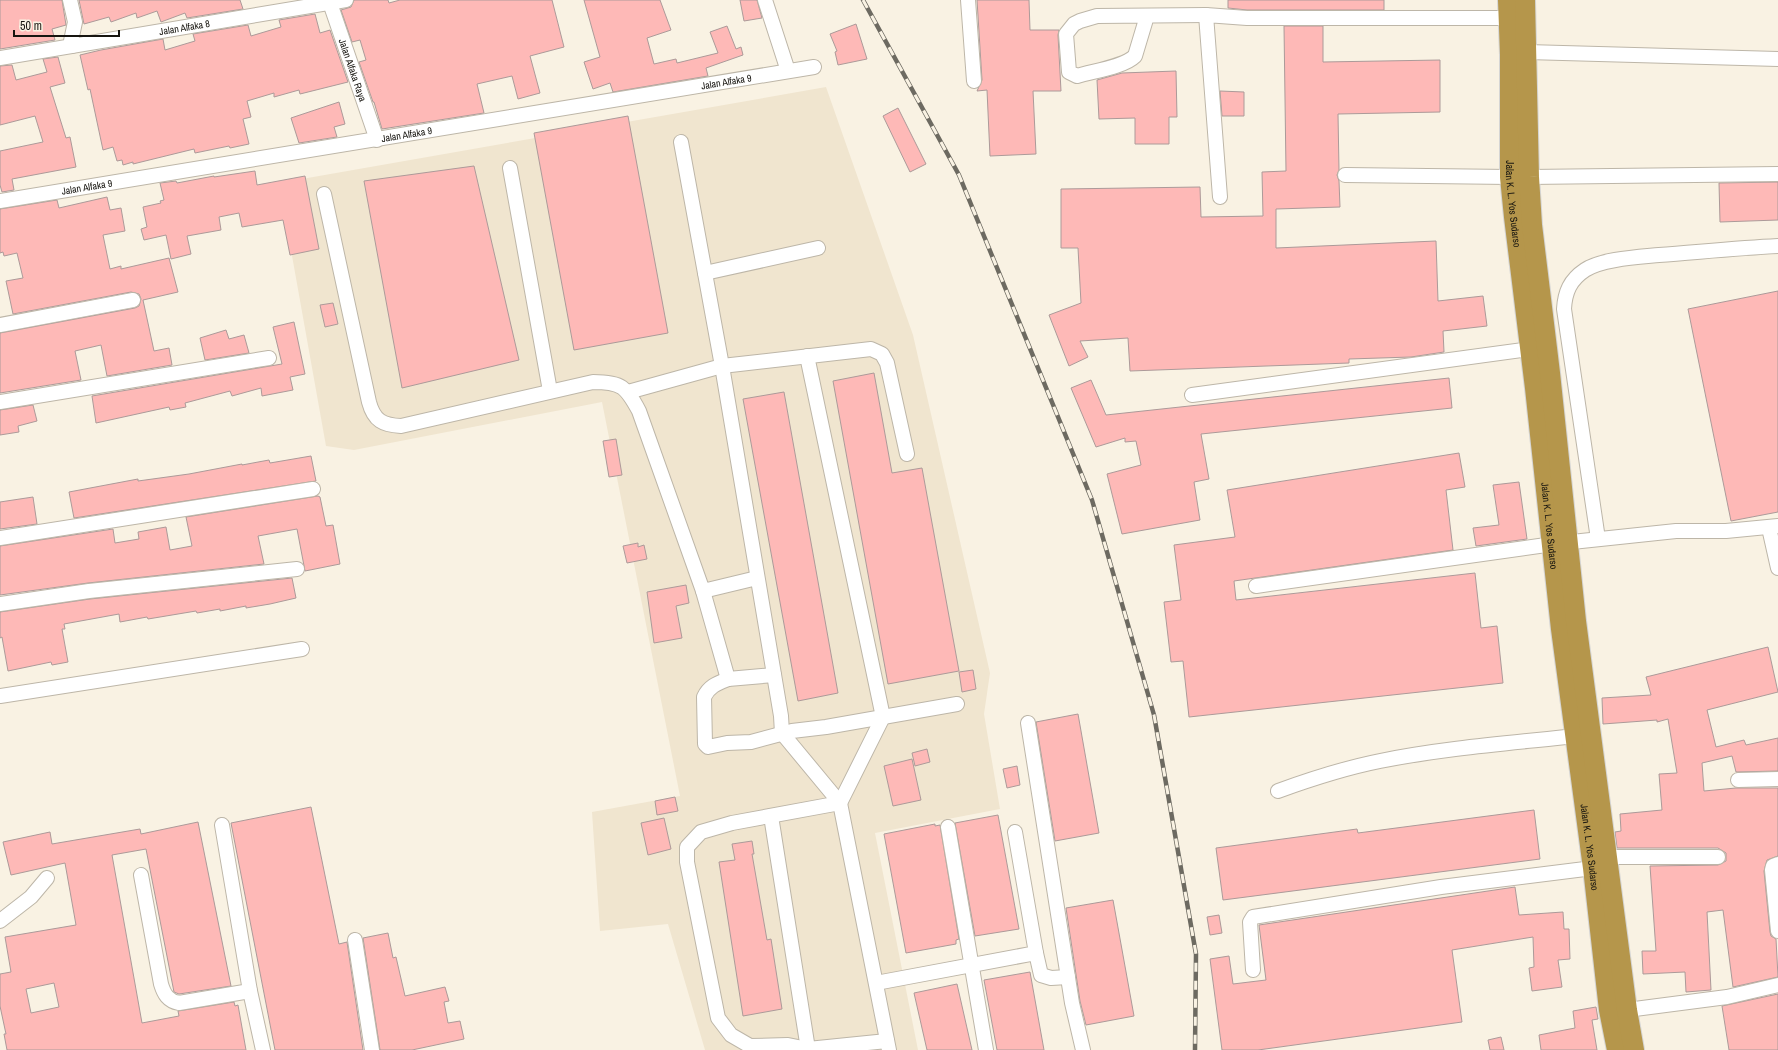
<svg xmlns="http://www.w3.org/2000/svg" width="1778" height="1050" font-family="'Archivo Narrow',sans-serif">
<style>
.built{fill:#f0e5cf}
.building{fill:#feb9b7;stroke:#ac9a99;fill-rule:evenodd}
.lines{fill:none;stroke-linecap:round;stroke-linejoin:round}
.minor-casing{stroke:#bdb6a8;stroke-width:16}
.highway-casing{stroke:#d5d5d4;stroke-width:22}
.minor{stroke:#fff;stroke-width:14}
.highway{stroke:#b5964b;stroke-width:20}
.rail-casing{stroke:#6d6a61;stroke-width:4.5}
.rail{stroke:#f9f2e3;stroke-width:3;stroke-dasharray:9;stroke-linecap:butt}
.labels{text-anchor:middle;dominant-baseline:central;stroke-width:3;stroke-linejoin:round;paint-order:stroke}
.street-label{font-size:10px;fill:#171510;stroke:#f9f2e3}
</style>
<rect width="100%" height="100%" fill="#f9f2e3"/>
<!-- built -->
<path class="built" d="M 826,87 L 913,335 L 990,673 L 984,714 L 1000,809 L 875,833 L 918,1050 L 705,1050 L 668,924 L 600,931 L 592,812 L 680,796 L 602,402 L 354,450 L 326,446 L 279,183 Z"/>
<!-- building -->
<g class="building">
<path d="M 0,0 L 62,0 L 66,25 L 52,29 L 55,40 L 0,49 Z"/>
<path d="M 79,0 L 240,0 L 243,9 L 187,18 L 185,13 L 161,22 L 157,11 L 137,18 L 136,13 L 111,22 L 109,17 L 84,24 Z"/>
<path d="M 354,0 L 388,0 L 389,3 L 400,0 L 552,0 L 564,47 L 530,56 L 540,93 L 518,99 L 512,76 L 477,84 L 484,113 L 382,129 L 374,102 L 373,102 L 359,62 L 366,60 L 360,40 L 352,42 L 341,10 L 351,7 Z"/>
<path d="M 584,0 L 660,0 L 671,30 L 647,38 L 654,64 L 676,59 L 677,63 L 718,53 L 710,32 L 727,26 L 736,49 L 741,47 L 743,55 L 706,68 L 708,76 L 613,92 L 610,83 L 593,89 L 584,62 L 600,57 Z"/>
<path d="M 740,0 L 757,0 L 762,18 L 744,21 Z"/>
<path d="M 977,0 L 1029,0 L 1030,30 L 1059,30 L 1058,35 L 1061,91 L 1033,91 L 1036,154 L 990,156 L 987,90 L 977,91 L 982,80 Z"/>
<path d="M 1228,0 L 1384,0 L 1384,10 L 1247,10 L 1228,8 Z"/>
<path d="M 315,14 L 320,33 L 330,30 L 348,82 L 300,94 L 299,90 L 274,97 L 274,93 L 247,101 L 251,117 L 243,119 L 249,144 L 230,148 L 229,146 L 195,153 L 194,149 L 133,164 L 133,162 L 123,165 L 122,160 L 117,161 L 113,147 L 103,150 L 90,89 L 88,90 L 80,55 L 101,50 L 163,39 L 165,50 L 195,41 L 193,34 L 248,25 L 251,36 L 281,27 L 279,20 Z"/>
<path d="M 856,24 L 867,59 L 838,65 L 835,52 L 837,51 L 830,34 Z"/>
<path d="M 1284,26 L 1323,26 L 1323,62 L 1440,60 L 1440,112 L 1338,114 L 1339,170 L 1337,175 L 1339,181 L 1340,207 L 1276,209 L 1276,248 L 1436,241 L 1438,301 L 1483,296 L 1487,326 L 1443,331 L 1444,352 L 1411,357 L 1349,359 L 1349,363 L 1130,371 L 1128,338 L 1080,341 L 1088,357 L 1069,366 L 1049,315 L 1081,303 L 1078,248 L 1061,248 L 1061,189 L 1200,187 L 1201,217 L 1263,216 L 1262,172 L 1286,171 Z"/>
<path d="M 58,57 L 65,83 L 50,87 L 66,138 L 70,137 L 76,167 L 12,179 L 14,190 L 2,192 L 0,185 L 0,151 L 43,142 L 35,116 L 0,125 L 0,66 L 12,65 L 16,80 L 47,72 L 43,59 Z"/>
<path d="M 1176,71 L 1177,117 L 1169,117 L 1169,144 L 1135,144 L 1135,118 L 1099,119 L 1097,80 L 1122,73 Z"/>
<path d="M 1220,91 L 1244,92 L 1244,116 L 1222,116 Z"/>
<path d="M 339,102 L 345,124 L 334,127 L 337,137 L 299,143 L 291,118 Z"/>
<path d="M 898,108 L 926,164 L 910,172 L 883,116 Z"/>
<path d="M 628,116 L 668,333 L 574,350 L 534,133 Z"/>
<path d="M 474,166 L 519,360 L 402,388 L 364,181 Z"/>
<path d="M 255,171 L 257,185 L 305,176 L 319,249 L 290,255 L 283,220 L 242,227 L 239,213 L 219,217 L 221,230 L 187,236 L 191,254 L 171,259 L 166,235 L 144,240 L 141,229 L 147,227 L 143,207 L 161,203 L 160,201 L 164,200 L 160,183 L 176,181 L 177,183 L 214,176 L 214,177 Z"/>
<path d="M 1778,182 L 1778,220 L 1720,222 L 1719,183 Z"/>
<path d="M 107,197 L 110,210 L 121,208 L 125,231 L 103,235 L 110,269 L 121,266 L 121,269 L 169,258 L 178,292 L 143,300 L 154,351 L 169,348 L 172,365 L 107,376 L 101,345 L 75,351 L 81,380 L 0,393 L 0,333 L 135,308 L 139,306 L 141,299 L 139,294 L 131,292 L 13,314 L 6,281 L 23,278 L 17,253 L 4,256 L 3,252 L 0,253 L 0,209 L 57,200 L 59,208 Z"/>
<path d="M 1778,291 L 1778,512 L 1731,521 L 1688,309 Z"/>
<path d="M 333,303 L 338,324 L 325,327 L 320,305 Z"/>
<path d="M 294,322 L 305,374 L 290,377 L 293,390 L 262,396 L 261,388 L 232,396 L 230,391 L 185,403 L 186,407 L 170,410 L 169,407 L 96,423 L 92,396 L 282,364 L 273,327 Z"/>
<path d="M 226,330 L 229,339 L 244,335 L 249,353 L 205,360 L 200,338 Z"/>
<path d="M 874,373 L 892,473 L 922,468 L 959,671 L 888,684 L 833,381 Z"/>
<path d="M 1449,378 L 1452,408 L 1201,434 L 1209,479 L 1194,482 L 1200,520 L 1122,534 L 1107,474 L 1141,465 L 1136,441 L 1125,442 L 1125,438 L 1096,447 L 1071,388 L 1091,380 L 1106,415 Z"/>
<path d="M 784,392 L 838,693 L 798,701 L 743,399 Z"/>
<path d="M 33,405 L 37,421 L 18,426 L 19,432 L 0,435 L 0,410 Z"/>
<path d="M 616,439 L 622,475 L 609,477 L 603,441 Z"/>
<path d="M 1459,453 L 1465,487 L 1446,490 L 1453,550 L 1234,581 L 1236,600 L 1475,573 L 1481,628 L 1497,626 L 1503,683 L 1189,717 L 1183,661 L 1171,662 L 1164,602 L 1181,600 L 1174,545 L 1235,537 L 1227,490 Z"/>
<path d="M 311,456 L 316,481 L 74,518 L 69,492 L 138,479 L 138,481 L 189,474 L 242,464 L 242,465 L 269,460 L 270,463 Z"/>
<path d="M 1519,482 L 1527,539 L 1476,546 L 1473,528 L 1499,525 L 1493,485 Z"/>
<path d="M 318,496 L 320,497 L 326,526 L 333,525 L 340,564 L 305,571 L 297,529 L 258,536 L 264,564 L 88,583 L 0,595 L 0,546 L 113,529 L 115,543 L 139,539 L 138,532 L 166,527 L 170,550 L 192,546 L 186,517 Z"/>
<path d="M 33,497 L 37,524 L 0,529 L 0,502 Z"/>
<path d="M 638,543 L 638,547 L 644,545 L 647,559 L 627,563 L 623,546 Z"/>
<path d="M 292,578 L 296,598 L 270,604 L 246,608 L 246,606 L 220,611 L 220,609 L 197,613 L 196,611 L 148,619 L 147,617 L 120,622 L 119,614 L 64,624 L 65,629 L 62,629 L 68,662 L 52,665 L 51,662 L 8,671 L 2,637 L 0,638 L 0,612 L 90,599 Z"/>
<path d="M 686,585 L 689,603 L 676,606 L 682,638 L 654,643 L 647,592 Z"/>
<path d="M 1768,647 L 1778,692 L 1707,710 L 1716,747 L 1744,740 L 1746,745 L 1778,738 L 1778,771 L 1736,772 L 1732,756 L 1702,763 L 1704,791 L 1736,788 L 1778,788 L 1778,856 L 1767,860 L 1764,871 L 1770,932 L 1771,936 L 1776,939 L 1778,977 L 1733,987 L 1723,910 L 1707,912 L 1711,990 L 1686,992 L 1685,972 L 1643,974 L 1642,951 L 1656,951 L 1650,866 L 1718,865 L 1726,861 L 1726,853 L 1718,848 L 1617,848 L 1615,832 L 1621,831 L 1620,814 L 1662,810 L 1659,774 L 1677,773 L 1668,719 L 1657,722 L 1657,720 L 1603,724 L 1602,698 L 1651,695 L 1646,677 Z"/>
<path d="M 973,670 L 976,689 L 962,692 L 959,672 Z"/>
<path d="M 1078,714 L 1099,833 L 1055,841 L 1036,722 Z"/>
<path d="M 927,749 L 930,762 L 915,766 L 912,753 Z"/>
<path d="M 912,759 L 921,800 L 893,806 L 884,766 Z"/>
<path d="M 1017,766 L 1020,785 L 1007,788 L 1003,769 Z"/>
<path d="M 675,797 L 678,811 L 657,815 L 655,801 Z"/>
<path d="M 311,807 L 339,944 L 347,942 L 363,1050 L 275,1050 L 231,823 Z"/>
<path d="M 1534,810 L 1540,859 L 1223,900 L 1216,848 L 1357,829 L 1358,833 Z"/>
<path d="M 998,815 L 1019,929 L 975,936 L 955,823 Z"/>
<path d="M 664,818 L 671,849 L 648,855 L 641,823 Z"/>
<path d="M 198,822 L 231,986 L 179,994 L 174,992 L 146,849 L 112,855 L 142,1023 L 179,1016 L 178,1011 L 234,1002 L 235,1006 L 238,1005 L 246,1050 L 7,1050 L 4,1034 L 6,1034 L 0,1006 L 0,974 L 11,972 L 5,937 L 76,925 L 65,863 L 11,875 L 3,842 L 50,832 L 52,844 L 140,829 L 141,834 ZM 54,983 L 59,1007 L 31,1013 L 26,989 Z"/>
<path d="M 935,824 L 935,826 L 940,825 L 959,939 L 956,940 L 956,944 L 906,953 L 884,834 Z"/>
<path d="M 752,841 L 754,854 L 752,854 L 767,940 L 771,939 L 782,1009 L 743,1016 L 719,862 L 735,860 L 732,844 Z"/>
<path d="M 1515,887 L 1519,915 L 1563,912 L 1564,929 L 1569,929 L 1570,959 L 1558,960 L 1562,987 L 1532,991 L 1529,968 L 1534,967 L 1533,937 L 1452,950 L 1462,1022 L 1258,1050 L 1222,1050 L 1210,959 L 1229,956 L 1233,984 L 1266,980 L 1259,925 Z"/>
<path d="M 1113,900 L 1134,1016 L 1086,1025 L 1080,1001 L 1066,908 Z"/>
<path d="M 1219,915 L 1222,933 L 1210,935 L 1207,917 Z"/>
<path d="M 388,933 L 393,958 L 396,957 L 405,996 L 445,987 L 449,1001 L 444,1002 L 448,1023 L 460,1021 L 464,1039 L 412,1050 L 380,1050 L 363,938 Z"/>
<path d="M 1030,972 L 1044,1050 L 997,1050 L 984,980 Z"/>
<path d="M 957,984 L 972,1050 L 927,1050 L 914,993 Z"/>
<path d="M 1778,994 L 1778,1050 L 1729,1050 L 1722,1006 Z"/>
<path d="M 1596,1007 L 1598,1019 L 1592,1020 L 1597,1050 L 1541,1050 L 1539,1035 L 1575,1028 L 1573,1011 Z"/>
<path d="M 1501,1037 L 1504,1050 L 1490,1050 L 1488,1040 Z"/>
</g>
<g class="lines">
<!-- minor casing -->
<g class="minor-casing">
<g id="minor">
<path d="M 70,0 L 75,22 L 71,41 L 72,46"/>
<path id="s1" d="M 329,0 L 377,140"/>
<path d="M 765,0 L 788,71"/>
<path d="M 968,0 L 974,81"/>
<path d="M 1147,16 L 1135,56 C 1124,67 1093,71 1077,76 L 1069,72 L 1066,34 L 1074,24 L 1080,21 L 1097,16 L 1206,15"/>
<path d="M 1527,52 L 1778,59"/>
<path id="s2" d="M 0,58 L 346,0"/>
<path d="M 681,142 L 722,366 L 781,716 L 782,733 L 840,803 L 889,1050"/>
<path d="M 510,168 L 550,391"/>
<path d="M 1345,175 L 1510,177"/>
<path d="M 1529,177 L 1778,174"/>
<path d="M 324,194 L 369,402 C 374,421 383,425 401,426 L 593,382 C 622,382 626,387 639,411 L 703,591 L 757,578"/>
<path d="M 1220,197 L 1206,15 L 1247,18 L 1508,18"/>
<path id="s3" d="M 0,201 L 814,67"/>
<path d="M 705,273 L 818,248"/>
<path d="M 0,325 L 133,300"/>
<path d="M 807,356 L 883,717 L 840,803 L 732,823 L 701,832 L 687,847 L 687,862 L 718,1018 L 731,1035 L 750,1046 L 788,1045 L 808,1049 L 887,1041"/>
<path d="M 628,392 L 722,366 L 871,349 L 882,354 L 887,363 L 907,454"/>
<path d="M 1192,395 L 1530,349"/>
<path d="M 0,402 L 269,358"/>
<path d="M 1769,528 L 1778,568"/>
<path d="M 0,538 L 313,489"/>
<path d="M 1598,539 L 1564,309 C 1565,292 1570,280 1585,270 C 1601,259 1639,257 1659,255 C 1699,252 1738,248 1778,246"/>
<path d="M 1256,586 L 1553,544 L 1676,531 L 1726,531 L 1778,526"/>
<path d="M 703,591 L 728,679 L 774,675"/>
<path d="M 0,604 L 89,591 L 297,569"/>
<path d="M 728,679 C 718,683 709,686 704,697 L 705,744 L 708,747 L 727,743 L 751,742 L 792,731 L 826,727 L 957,704"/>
<path d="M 0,696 L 302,649"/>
<path d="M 1028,723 L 1072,1003 L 1083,1050"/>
<path d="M 1738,780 L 1778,779"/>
<path d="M 1278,791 C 1311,779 1345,768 1380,761 C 1444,748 1511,743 1576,736"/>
<path d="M 771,816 L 808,1049"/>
<path d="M 222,825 L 250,991 L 263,1050"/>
<path d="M 948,827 L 986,1050"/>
<path d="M 1607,857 L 1718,857"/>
<path d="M 1778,864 L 1773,866 L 1772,870 L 1778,931"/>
<path d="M 141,875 L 161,984 C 164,994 168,1001 179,1003 L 250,991"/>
<path d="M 0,921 L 31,897 L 47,878"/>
<path d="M 355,940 L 372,1050"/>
<path d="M 1036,953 L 1041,975 L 1051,978 L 1068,977"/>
<path d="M 1253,970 L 1250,922 L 1253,917 L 1441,887 L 1593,868"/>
<path d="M 876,983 L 1036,953 L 1015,832"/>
<path d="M 1627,1010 L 1727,997 L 1778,985"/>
</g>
</g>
<!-- highway casing -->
<g class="highway-casing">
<g id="highway">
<path id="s4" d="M 1508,0 L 1510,55 L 1510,177 L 1514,217 L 1535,388 L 1561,629 L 1593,868 L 1609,1010 L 1617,1050"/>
<path d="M 1525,0 L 1529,177 L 1532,225 L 1550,373 L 1576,621 L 1627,1010 L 1634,1050"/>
</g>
</g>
<!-- minor -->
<use href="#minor" class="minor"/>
<!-- highway -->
<use href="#highway" class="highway"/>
<!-- rail casing -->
<g class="rail-casing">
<path id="rail" d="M 863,0 L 959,175 L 1092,500 L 1154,715 L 1196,954 L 1195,1050"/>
</g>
<!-- rail -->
<use href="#rail" class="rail"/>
</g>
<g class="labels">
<!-- street labels -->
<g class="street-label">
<text stroke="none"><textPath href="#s2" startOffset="187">Jalan Alfaka 8</textPath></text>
<text stroke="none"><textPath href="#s1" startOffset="74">Jalan Alfaka Raya</textPath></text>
<text stroke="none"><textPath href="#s3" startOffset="736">Jalan Alfaka 9</textPath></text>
<text stroke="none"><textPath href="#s3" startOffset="412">Jalan Alfaka 9</textPath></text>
<text stroke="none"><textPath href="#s3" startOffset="88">Jalan Alfaka 9</textPath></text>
<text stroke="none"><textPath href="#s4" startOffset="204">Jalan K. L. Yos Sudarso</textPath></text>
<text stroke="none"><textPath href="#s4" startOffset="528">Jalan K. L. Yos Sudarso</textPath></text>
<text stroke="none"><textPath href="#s4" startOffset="852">Jalan K. L. Yos Sudarso</textPath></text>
</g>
</g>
<!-- scale -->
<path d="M14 30v6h105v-6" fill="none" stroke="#171510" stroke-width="2"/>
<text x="20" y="30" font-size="12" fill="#171510" stroke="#f9f2e3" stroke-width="3" paint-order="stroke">50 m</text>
</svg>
